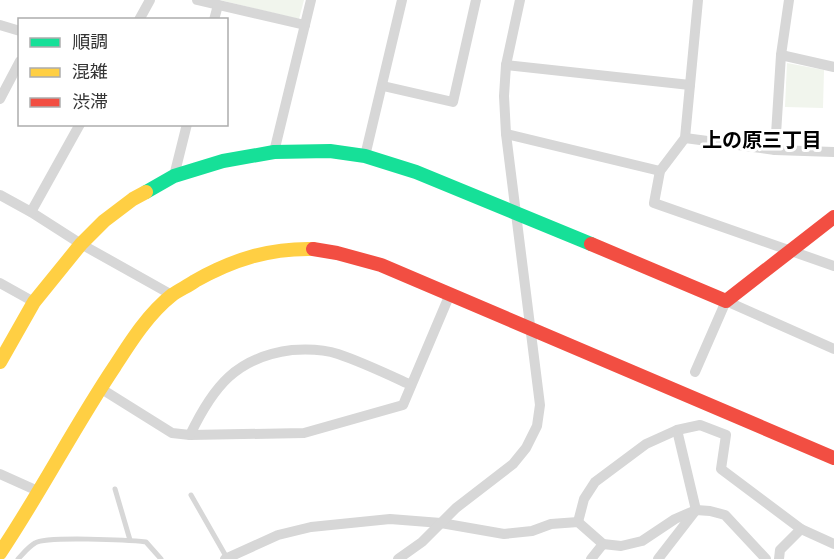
<svg xmlns="http://www.w3.org/2000/svg" width="834" height="559" font-family="Figtree,'Noto Sans JP',sans-serif">
<style>
.green{fill:#f1f5ed}
.lines{fill:none;stroke-linecap:round;stroke-linejoin:round}
.lane{stroke:#d7d7d7;stroke-width:5}
.street{stroke:#d7d7d7;stroke-width:10}
.fast{stroke:#16e098;stroke-width:14}
.slow{stroke:#ffcf43;stroke-width:14}
.jam{stroke:#f24e42;stroke-width:14}
.labels{text-anchor:middle;dominant-baseline:central;stroke-width:6;stroke-linejoin:round;paint-order:stroke}
.neighbourhood-label{font-size:20px;font-weight:bold;fill:#000;stroke:#fff}
</style>
<rect width="100%" height="100%" fill="#fff"/>
<!-- green -->
<g class="green">
<path d="M 220,0 L 304,0 L 299,19 Z"/>
<path d="M 787,63 L 824,70 L 823,108 L 785,107 Z"/>
</g>
<g class="lines">
<!-- lane -->
<g class="lane">
<path d="M 115,489 L 130,540"/>
<path d="M 191,495 L 227,558"/>
<path d="M 18,559 C 23,554 28,547 35,543 C 45,536 130,540 146,542 L 161,559"/>
</g>
<!-- street -->
<g class="street">
<path d="M 197,0 L 305,25"/>
<path d="M 698,0 L 685,138 L 660,171 L 654,203 L 834,266"/>
<path d="M 139,20 L 150,0"/>
<path d="M 214,20 L 218,5"/>
<path d="M 0,25 L 20,31"/>
<path d="M 781,55 L 834,67"/>
<path d="M 506,65 L 690,85"/>
<path d="M 383,86 L 453,102 L 476,0"/>
<path d="M 0,99 L 20,61"/>
<path d="M 506,134 L 660,171"/>
<path d="M 685,138 L 775,150 L 834,152"/>
<path d="M 775,150 L 781,55 L 789,0"/>
<path d="M 274,152 L 311,0"/>
<path d="M 365,156 L 402,0"/>
<path d="M 174,176 L 187,124"/>
<path d="M 0,195 L 31,212 L 81,244 L 172,295"/>
<path d="M 31,212 L 80,124"/>
<path d="M 0,283 L 34,302"/>
<path d="M 695,372 L 726,301 L 834,349"/>
<path d="M 100,388 L 172,433 L 190,435 L 304,433 L 403,405 L 450,294"/>
<path d="M 190,435 C 213,387 236,357 292,350 C 307,349 323,349 338,354 C 362,362 387,374 411,385"/>
<path d="M 0,474 L 40,492"/>
<path d="M 578,522 L 584,499 L 595,482 L 646,444 L 677,430 L 700,425 L 726,435 L 721,469 L 801,529 L 834,544"/>
<path d="M 225,559 L 278,535 L 311,527 L 390,519 L 441,523 L 504,534 L 532,531 L 551,524 L 578,522 L 603,544 L 621,546 L 642,541 L 675,519 L 696,510 L 710,511 L 725,515 L 766,559"/>
<path d="M 398,559 L 422,542 L 456,508 L 513,464 L 526,448 L 537,426 L 540,405 L 506,134 L 504,96 L 506,65 L 520,0"/>
<path d="M 591,559 L 603,544"/>
<path d="M 658,559 L 696,510 L 677,430"/>
<path d="M 779,559 L 780,550 L 801,529"/>
</g>
<!-- fast -->
<path class="fast" d="M 146,192 L 174,176 L 223,161 L 274,152 L 330,151 L 365,156 L 416,172 L 591,244"/>
<!-- slow -->
<g class="slow">
<path d="M 0,362 L 34,302 L 81,244 L 104,221 L 133,199 L 146,192"/>
<path d="M 0,553 C 41,492 74,427 115,366 C 131,341 148,314 172,295 C 179,290 188,286 195,281 C 232,260 269,248 313,249"/>
</g>
<!-- jam -->
<g class="jam">
<path d="M 591,244 L 726,301 L 834,217"/>
<path d="M 313,249 L 337,253 L 381,265 L 834,458"/>
</g>
</g>
<g class="labels">
<!-- neighbourhood labels -->
<g class="neighbourhood-label">
<text x="762" y="140">上の原三丁目</text>
</g>
</g>
<!-- legend -->
<rect x="18" y="18" width="210" height="108" fill="#ffffff" stroke="#adadad" stroke-width="1.5"/>
<rect x="30" y="38" width="30" height="9" fill="#16e098" stroke="#adadad" stroke-width="1.5"/>
<text x="72" y="48" font-size="18" fill="#333333">順調</text>
<rect x="30" y="68" width="30" height="9" fill="#ffcf43" stroke="#adadad" stroke-width="1.5"/>
<text x="72" y="78" font-size="18" fill="#333333">混雑</text>
<rect x="30" y="98" width="30" height="9" fill="#f24e42" stroke="#adadad" stroke-width="1.5"/>
<text x="72" y="108" font-size="18" fill="#333333">渋滞</text>
</svg>
